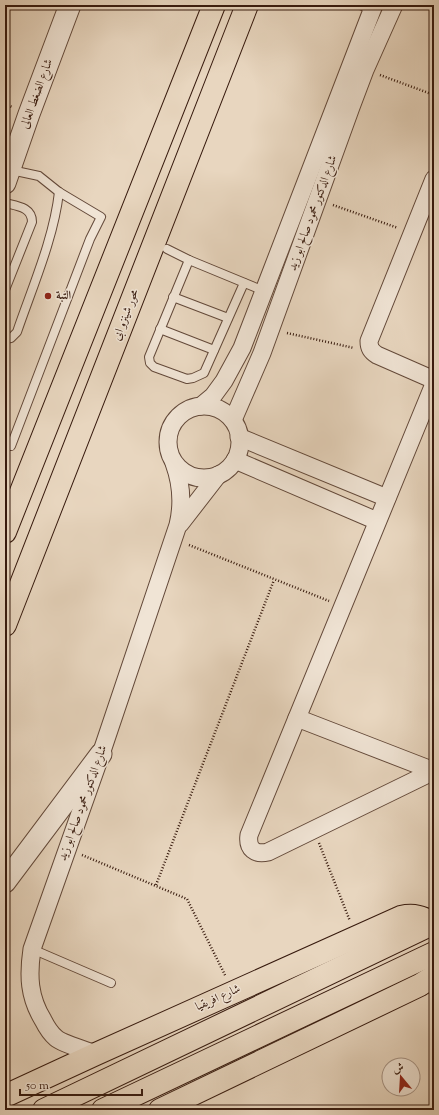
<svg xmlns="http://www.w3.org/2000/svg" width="439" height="1115" font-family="'Sorts Mill Goudy',Amiri,serif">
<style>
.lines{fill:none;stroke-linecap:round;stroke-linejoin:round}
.service-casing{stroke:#63493a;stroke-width:10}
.minor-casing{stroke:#63493a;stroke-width:19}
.tertiary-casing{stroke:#63493a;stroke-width:23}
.primary-casing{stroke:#371a0e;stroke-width:24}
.path{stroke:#371a0e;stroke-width:2.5;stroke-dasharray:1 2;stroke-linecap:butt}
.service{stroke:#f0e4d5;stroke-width:8}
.minor{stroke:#f0e4d5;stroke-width:17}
.tertiary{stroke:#f0e4d5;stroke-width:21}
.primary{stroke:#e8d6bf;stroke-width:22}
.poi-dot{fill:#8f2418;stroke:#f0e4d5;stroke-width:1.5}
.labels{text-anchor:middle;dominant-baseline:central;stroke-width:3;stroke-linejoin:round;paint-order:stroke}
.street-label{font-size:12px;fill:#371a0e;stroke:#f0e4d5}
.poi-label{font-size:12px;font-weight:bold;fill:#371a0e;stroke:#f0e4d5;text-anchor:start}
</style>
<rect width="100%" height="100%" fill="#e8d6bf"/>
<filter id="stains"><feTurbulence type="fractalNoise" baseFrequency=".005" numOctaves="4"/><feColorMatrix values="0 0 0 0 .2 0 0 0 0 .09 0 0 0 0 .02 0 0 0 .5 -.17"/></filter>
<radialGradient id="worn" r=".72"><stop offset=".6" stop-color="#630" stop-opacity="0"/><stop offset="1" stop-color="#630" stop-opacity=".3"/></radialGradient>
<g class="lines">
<!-- service casing -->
<g class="service-casing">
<g id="service">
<path d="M 360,5 L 372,10"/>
<path d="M 5,203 C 17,206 32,207 32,222 L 5,290"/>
<path d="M 167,249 L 189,260 L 264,291"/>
<path d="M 189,260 L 149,357 L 150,363 L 154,367 L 187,379 L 193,378 L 204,373 L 244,283"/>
<path d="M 173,297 L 228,318"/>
<path d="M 160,329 L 214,350"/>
<path d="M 5,339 L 11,338 L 17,332 C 32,288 54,238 59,192"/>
<path d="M 5,444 L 11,446 L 90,239 L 101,217 L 59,192 L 39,176 L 11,170"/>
<path d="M 32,949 L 111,983"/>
</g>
</g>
<!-- minor casing -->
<g class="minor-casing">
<g id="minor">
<path d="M 434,179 L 369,341 C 369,348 371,351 377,355 L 434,380"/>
<path d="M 434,384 L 249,835 C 247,849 255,855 268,852 L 434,771"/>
<path d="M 201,406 L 213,396 L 224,381 L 242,348 L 374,5"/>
<circle cx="204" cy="442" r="36"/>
<path d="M 233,420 L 262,353 L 351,107 L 365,70 L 394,5"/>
<path d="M 239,437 L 387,498"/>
<path d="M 235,460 L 377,521"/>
<path d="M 180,524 L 218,475"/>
<path d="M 297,718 L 434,771"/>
<path d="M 96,1054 C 85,1050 63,1044 56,1038 C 50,1033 46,1026 43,1020 C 29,997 28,976 32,949 L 101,754 L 178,525 C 183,504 182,485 174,463"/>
</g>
</g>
<!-- tertiary casing -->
<g class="tertiary-casing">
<g id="tertiary">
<path d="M 5,183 L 29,114 L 70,5"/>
<path d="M 5,882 L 101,754"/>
</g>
</g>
<!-- primary casing -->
<g class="primary-casing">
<g id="primary">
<path d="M 5,532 L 214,5"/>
<path d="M 5,625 L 247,5"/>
<path d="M 5,1096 L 96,1054 L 401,917 C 414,914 422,917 434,923"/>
<path d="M 44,1110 L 434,923"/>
<path d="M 103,1110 L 434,953"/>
<path d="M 160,1110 L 420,985 L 434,976"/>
</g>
</g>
<!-- path -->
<g class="path">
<path d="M 380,75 L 434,95"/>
<path d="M 5,104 L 12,107"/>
<path d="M 333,205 L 398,228"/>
<path d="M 287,333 L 354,348"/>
<path d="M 189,545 L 329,601"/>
<path d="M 319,843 L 350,921"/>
<path d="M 82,855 L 187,899 L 226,977"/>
<path d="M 156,885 L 274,580"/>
</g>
<!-- service -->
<use href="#service" class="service"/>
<!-- minor -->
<use href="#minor" class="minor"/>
<!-- tertiary -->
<use href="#tertiary" class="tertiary"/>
<!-- primary -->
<use href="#primary" class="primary"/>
</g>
<!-- markers -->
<circle class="poi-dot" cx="48" cy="296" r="4"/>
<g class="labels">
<!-- street labels -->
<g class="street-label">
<text transform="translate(37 94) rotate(-70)">شارع الضغط العالى</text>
<text transform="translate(313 213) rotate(-70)">شارع الدكتور محمود صالح ابو زيد</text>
<text transform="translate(126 315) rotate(-69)">محور شينزو ابى</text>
<text transform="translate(83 803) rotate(-70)">شارع الدكتور محمود صالح ابو زيد</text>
<text transform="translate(218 998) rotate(-24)">شارع افريقيا</text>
</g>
<!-- poi labels -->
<g class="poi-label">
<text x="56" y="296">التبة</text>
</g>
</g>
<!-- margin -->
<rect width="439" height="1115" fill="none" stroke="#e8d6bf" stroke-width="20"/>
<rect x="6" y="6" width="427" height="1103" fill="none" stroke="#371a0e" stroke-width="2"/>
<rect x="10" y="10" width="419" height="1095" fill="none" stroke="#371a0e"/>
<!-- north arrow -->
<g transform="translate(401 1077) rotate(342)"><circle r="19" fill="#f0e4d5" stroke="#a69385"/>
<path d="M0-3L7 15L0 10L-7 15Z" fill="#8f2418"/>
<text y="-6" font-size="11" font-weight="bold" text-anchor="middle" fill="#371a0e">ش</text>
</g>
<!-- scale -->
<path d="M20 1089v6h122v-6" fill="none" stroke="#371a0e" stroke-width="2"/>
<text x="26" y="1089" font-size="12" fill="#371a0e" stroke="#f0e4d5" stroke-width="3" paint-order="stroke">50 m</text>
<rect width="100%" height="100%" filter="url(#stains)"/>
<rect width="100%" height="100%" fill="url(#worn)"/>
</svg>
